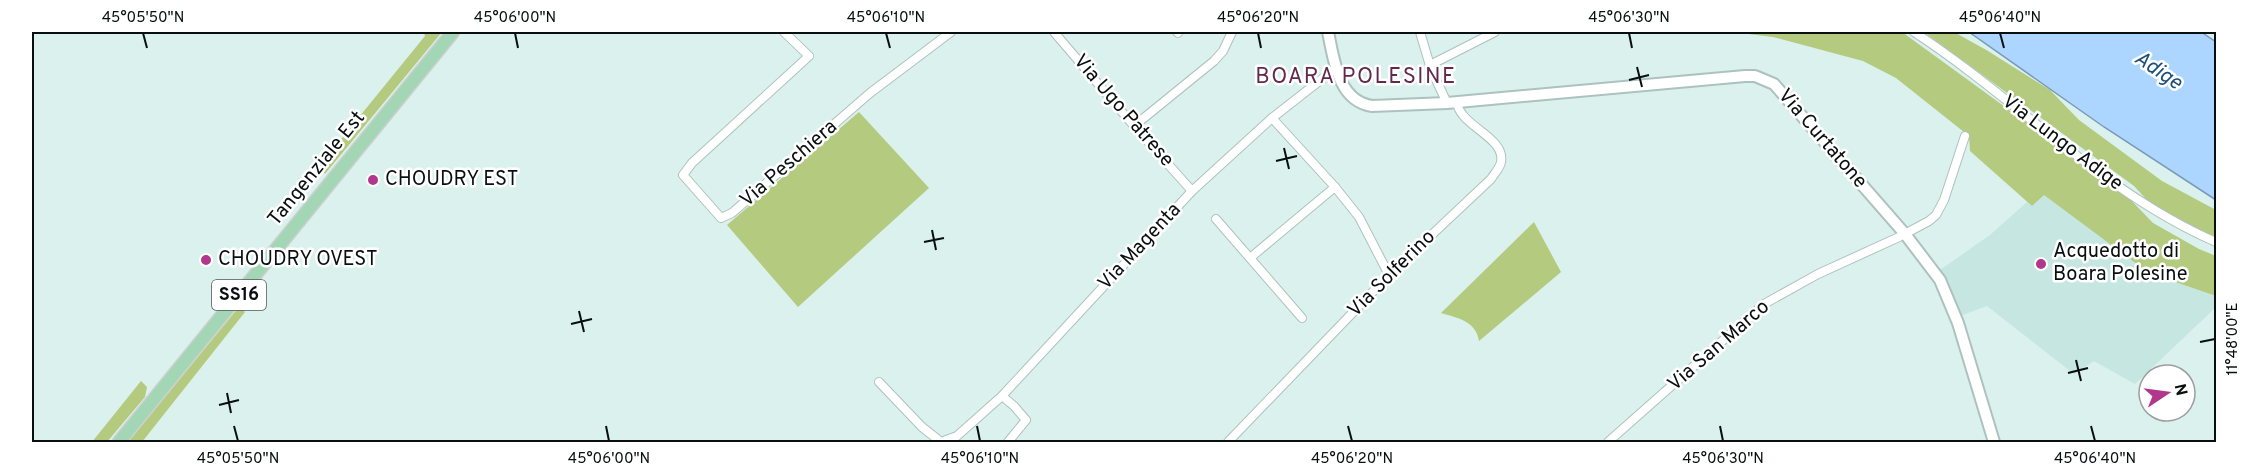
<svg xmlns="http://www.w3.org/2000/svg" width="2248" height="474" font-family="Overpass,sans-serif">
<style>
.built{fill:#c6e6e1}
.green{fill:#b4ca7f}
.water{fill:#acd6ff;stroke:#7b9ab7;stroke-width:1.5}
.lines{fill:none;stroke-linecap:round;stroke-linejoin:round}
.street-casing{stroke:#adc2bf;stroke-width:10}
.secondary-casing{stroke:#adc2bf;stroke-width:14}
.primary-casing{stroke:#cecfcf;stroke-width:15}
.street{stroke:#fff;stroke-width:8}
.secondary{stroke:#fff;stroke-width:10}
.primary{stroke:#a3d6b5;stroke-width:12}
.ticks{fill:none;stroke:#080f0e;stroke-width:2}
.poi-dot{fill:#b0378c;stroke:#fff;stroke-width:2}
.labels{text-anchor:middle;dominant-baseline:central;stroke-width:5;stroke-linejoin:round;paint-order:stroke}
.shield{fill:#fff;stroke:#525756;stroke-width:1.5}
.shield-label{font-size:18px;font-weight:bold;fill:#080f0e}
.street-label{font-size:20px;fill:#080f0e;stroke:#fff}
.poi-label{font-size:20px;fill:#080f0e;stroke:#fff;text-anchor:start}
.water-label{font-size:21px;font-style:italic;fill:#1b4f7a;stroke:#fff}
.quarter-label{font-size:22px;letter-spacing:1.5px;fill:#63284f;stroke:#fff}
.neatline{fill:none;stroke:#080f0e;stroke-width:2}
.ticks-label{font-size:15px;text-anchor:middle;fill:#080f0e}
</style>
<rect width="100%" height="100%" fill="#daf1ed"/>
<!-- built -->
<path class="built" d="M 2044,194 L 2149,273 L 2216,296 L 2216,307 L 2135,384 L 2094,361 L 2074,374 L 1987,306 L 1960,316 L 1940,270 L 1990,235 L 2027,202 L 2032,206 Z"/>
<!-- green -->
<g class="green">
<path d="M 412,32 L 442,32 L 325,174 L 320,165 L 425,36 L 424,33 Z"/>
<path d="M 1732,32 L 1902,32 L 2126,195 L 2153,223 L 2199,249 L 2216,256 L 2216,296 L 2149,273 L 2044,195 L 2032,206 L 1970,151 L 1969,136 L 1896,78 L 1863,61 L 1773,37 Z"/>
<path d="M 1924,32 L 1954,32 L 1988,51 L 2050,90 L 2079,120 L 2162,181 L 2216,210 L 2216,243 L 2160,214 L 2134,186 Z"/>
<path d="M 859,112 L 929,188 L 798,307 L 727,225 Z"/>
<path d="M 1534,222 L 1561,272 L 1479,341 C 1476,321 1458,318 1441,313 Z"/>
<path d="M 239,307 L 245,312 L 142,442 L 128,442 Z"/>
<path d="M 141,381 L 147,387 L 145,397 L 107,442 L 92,442 Z"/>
</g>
<!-- water -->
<path class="water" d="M 1969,32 L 2201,32 L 2216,42 L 2216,200 L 2104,127 Z"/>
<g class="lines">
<!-- street casing -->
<g class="street-casing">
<g id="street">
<path d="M 784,32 L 809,56 L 692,163 L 683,175 L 721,218 L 732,213 L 870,93 L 951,32"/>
<path d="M 1054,32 L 1134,126 L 1192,191"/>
<path d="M 1177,32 L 1178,33"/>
<path d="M 1420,32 L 1431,69 L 1447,103"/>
<path d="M 1914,32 C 2017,99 2103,193 2216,242"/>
<path d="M 1430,65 L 1495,32"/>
<path d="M 1272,118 L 1335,187 L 1359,217 L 1389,275"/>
<path d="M 1134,126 L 1214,61 L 1223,51 L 1232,32"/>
<path d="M 1216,219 L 1302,318"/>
<path d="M 1250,258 L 1335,187"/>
<path d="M 879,382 L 922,427 L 941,442 L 957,436 L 1002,396"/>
<path d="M 1008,442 L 1026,420 L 1014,406 L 1002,396 L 1192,191 L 1272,118 L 1336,68"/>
<path d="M 1228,442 L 1389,275 L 1491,179 C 1494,174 1500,168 1501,162 C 1506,137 1459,126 1457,102"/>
<path d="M 1608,442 L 1764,304 L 1818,274 L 1899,237 L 1929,221 L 1936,215 L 1944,200 L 1965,136"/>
</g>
</g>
<!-- secondary casing -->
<g class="secondary-casing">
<path id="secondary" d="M 1328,32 C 1334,60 1338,101 1372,106 L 1447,103 L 1745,76 L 1755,76 L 1774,84 L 1905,234 L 1940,280 L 1958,323 L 1994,442"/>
</g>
<!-- primary casing -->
<g class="primary-casing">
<path id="primary" d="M 119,442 L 453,32"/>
</g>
<!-- street -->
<use href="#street" class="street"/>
<!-- secondary -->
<use href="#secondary" class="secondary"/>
<!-- primary -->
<use href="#primary" class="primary"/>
</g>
<!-- ticks -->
<path class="ticks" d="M 143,33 L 147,48M 515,33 L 518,48M 886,33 L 890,48M 1258,33 L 1261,48M 1629,33 L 1632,48M 2000,33 L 2004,48M 1637,67 L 1642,87M 1629,80 L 1649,75M 1284,148 L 1289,169M 1276,161 L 1297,156M 932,230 L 936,250M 924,242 L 944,238M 579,311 L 584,332M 571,324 L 592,319M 2200,342 L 2215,339M 2076,360 L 2081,381M 2068,373 L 2088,368M 227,393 L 231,413M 219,405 L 239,400M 234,426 L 238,441M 606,426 L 609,441M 977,426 L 980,441M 1348,426 L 1352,441M 1720,426 L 1723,441M 2091,426 L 2095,441"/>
<!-- markers -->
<g class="poi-dot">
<circle cx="373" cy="180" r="6"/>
<circle cx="206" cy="260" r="6"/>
<circle cx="2041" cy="264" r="6"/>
</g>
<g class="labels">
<!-- shield labels -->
<rect class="shield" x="212" y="280" width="54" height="30" rx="4.5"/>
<g class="shield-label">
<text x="239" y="295">SS16</text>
</g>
<!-- street labels -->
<g class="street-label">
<text transform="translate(1123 111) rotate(49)">Via Ugo Patrese</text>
<text transform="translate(1822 139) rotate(49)">Via Curtatone</text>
<text transform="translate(2062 143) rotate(37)">Via Lungo Adige</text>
<text transform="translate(789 164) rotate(-41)">Via Peschiera</text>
<text transform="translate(317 169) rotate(-51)">Tangenziale Est</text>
<text transform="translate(1140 247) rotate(-47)">Via Magenta</text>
<text transform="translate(1392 274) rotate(-45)">Via Solferino</text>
<text transform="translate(1719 346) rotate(-41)">Via San Marco</text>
</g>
<!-- poi labels -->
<g class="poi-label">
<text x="385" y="180">CHOUDRY EST</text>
<text x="2053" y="252">Acquedotto di<tspan x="2053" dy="23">Boara Polesine</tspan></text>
<text x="218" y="260">CHOUDRY OVEST</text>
</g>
<!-- water labels -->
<g class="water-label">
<text transform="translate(2158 71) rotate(34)">Adige</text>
</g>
<!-- quarter labels -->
<g class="quarter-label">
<text x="1356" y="77">BOARA POLESINE</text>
</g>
</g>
<!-- border -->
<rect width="2248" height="474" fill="none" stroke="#ffffff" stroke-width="66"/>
<!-- north arrow -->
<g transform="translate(2167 393) rotate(77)"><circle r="28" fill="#ffffff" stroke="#9c9f9f" stroke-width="1.5"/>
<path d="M0-4.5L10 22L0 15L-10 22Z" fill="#b0378c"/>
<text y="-9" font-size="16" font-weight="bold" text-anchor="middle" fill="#080f0e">N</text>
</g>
<rect x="33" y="33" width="2182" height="408" class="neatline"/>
<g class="ticks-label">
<text x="143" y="22">45°05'50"N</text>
<text x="515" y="22">45°06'00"N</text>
<text x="886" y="22">45°06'10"N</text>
<text x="1258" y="22">45°06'20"N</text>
<text x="1629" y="22">45°06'30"N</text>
<text x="2000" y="22">45°06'40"N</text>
<text transform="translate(2232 339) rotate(-90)" y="5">11°48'00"E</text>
<text x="238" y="463">45°05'50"N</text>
<text x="609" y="463">45°06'00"N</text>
<text x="980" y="463">45°06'10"N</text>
<text x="1352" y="463">45°06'20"N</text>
<text x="1723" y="463">45°06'30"N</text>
<text x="2095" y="463">45°06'40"N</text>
</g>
</svg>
